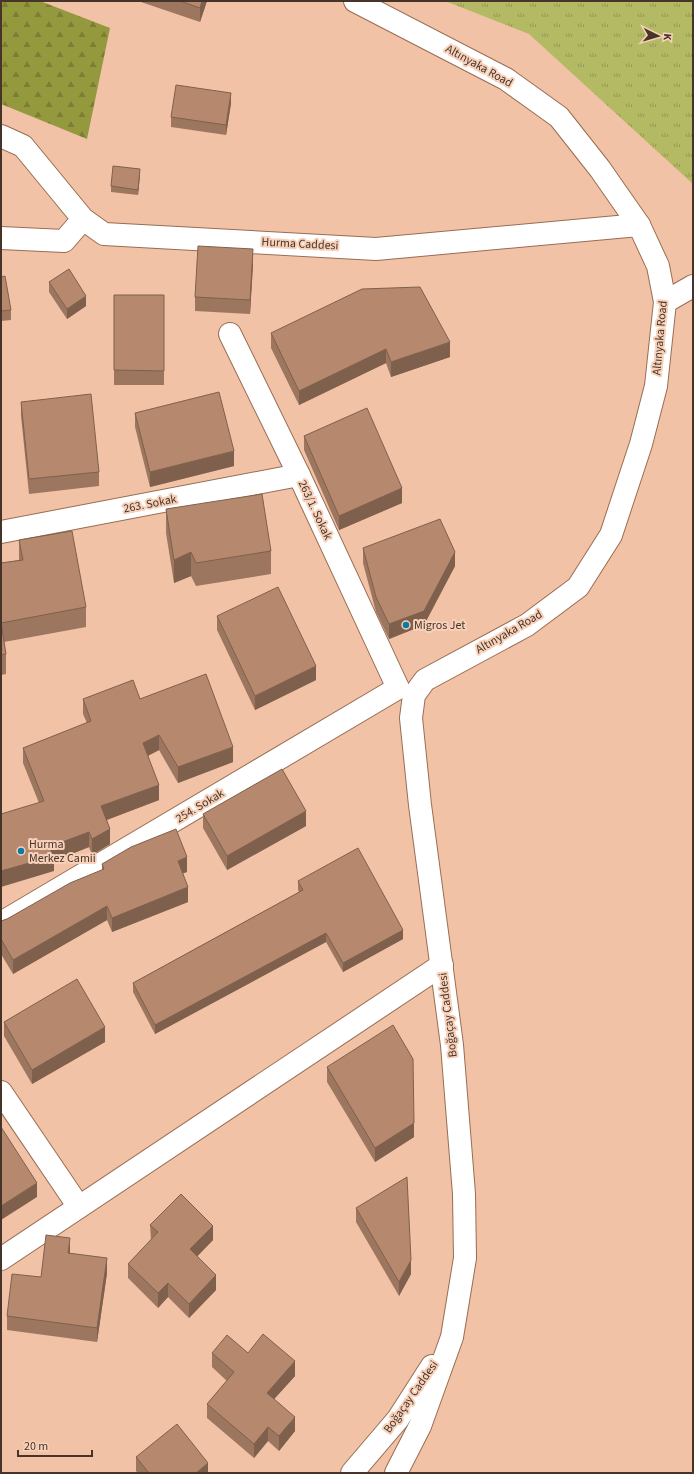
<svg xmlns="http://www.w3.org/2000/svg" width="694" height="1474" font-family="'Source Sans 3',sans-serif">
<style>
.grass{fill:url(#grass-tufts)}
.forest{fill:url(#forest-firs)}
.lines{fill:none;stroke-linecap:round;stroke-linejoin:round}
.minor-casing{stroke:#986d53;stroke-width:24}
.tertiary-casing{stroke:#986d53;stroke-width:24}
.secondary-casing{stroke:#986d53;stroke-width:24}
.minor{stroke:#fff;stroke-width:22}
.tertiary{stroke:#fff;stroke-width:22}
.secondary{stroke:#fff;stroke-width:22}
.wall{fill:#9d765f}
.shaded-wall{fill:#7f604d}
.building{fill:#b6896e;stroke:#7f604d}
.poi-dot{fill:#0c7aa3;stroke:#f8d1ba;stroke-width:1.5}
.labels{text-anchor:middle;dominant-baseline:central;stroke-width:4;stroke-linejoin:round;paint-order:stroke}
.street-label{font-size:12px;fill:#473429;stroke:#f8d1ba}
.poi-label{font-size:12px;fill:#473429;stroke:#f8d1ba;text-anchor:start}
</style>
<defs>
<pattern id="grass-tufts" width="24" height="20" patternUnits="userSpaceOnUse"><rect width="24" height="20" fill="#b4ba63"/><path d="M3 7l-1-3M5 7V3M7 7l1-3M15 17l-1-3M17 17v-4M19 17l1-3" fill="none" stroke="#949852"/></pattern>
<pattern id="forest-firs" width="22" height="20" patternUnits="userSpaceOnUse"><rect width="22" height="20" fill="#94993e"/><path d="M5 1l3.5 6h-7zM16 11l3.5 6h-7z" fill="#7b7e34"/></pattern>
</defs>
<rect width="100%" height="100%" fill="#f2c2a6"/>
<!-- grass -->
<path class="grass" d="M 445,1 L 693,1 L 693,184 L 529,34 Z"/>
<!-- forest -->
<path class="forest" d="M 1,1 L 40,1 L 110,28 L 87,139 L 1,104 Z"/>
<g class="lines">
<!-- minor casing -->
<g class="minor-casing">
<g id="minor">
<path d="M 1,136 L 23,146 L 83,219 L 104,234 L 376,249 L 639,225"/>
<path d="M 1,238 L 64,241 L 83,219"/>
<path d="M 230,334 L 299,475 L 398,688"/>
<path d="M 1,532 L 299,475"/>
<path d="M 1,923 L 398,688"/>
<path d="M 1,1092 L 79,1207"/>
<path d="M 1,1259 L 442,965"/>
</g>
</g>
<!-- tertiary casing -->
<g class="tertiary-casing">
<path id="tertiary" d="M 665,302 L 693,286"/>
</g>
<!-- secondary casing -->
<g class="secondary-casing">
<g id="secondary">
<path d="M 355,1 L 506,79 L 559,117 L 600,169 L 639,225 L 658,266 L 665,302 L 656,386 L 641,444 L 611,535 L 578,587 L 527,625 L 425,680 L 414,695 L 411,718 L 420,805 L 452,1045 L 464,1194 L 465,1258 L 452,1337 L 420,1426 L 396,1473"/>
<path d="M 352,1473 L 398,1419 L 432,1366"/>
</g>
</g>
<!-- minor -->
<use href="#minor" class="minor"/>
<!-- tertiary -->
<use href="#tertiary" class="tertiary"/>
<!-- secondary -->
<use href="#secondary" class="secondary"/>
</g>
<!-- wall -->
<g class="wall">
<path d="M 138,1 L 207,1 L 200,22 Z"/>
<path d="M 231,103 L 226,135 L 171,127 L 171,117 Z"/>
<path d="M 140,174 L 138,195 L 111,192 L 111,186 Z"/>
<path d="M 253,264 L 250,314 L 195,311 L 195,297 Z"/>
<path d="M 1,277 L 11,310 L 11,320 L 1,321 Z"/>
<path d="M 49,282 L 86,306 L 67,319 L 49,292 Z"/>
<rect x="114" y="295" width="50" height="90"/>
<path d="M 271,333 L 450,357 L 391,377 L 386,363 L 299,405 L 271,348 Z"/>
<path d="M 21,402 L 99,472 L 99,486 L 29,494 L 21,416 Z"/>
<path d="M 135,413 L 234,466 L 150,487 L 135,427 Z"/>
<path d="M 304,436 L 402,503 L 339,530 L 304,450 Z"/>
<path d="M 166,509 L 271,551 L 271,574 L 196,586 L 191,576 L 174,583 L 166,533 Z"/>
<path d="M 19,540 L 86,607 L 86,627 L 4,642 L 6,654 L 6,674 L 1,675 L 1,563 L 19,560 Z"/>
<path d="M 363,548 L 455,566 L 424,625 L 389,639 L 376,612 L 363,563 Z"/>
<path d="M 217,616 L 316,680 L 255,710 L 217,630 Z"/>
<path d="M 83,699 L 140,699 L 233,762 L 178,783 L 159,750 L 148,756 L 159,800 L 107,820 L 110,844 L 92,855 L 89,847 L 54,861 L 54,871 L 39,803 L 23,763 L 23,748 L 87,723 L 83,714 Z"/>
<path d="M 203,814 L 306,826 L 227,870 L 203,828 Z"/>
<path d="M 102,864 L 187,872 L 183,873 L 188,902 L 112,932 L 107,920 L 13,974 L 1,954 L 1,921 L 7,919 L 102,870 Z"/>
<path d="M 298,881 L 403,939 L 343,972 L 326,942 L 155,1034 L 133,992 L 133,983 L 299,892 L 298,890 Z"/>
<path d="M 4,1022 L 105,1042 L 32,1084 L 4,1036 Z"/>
<path d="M 327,1067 L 414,1137 L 375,1162 L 327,1082 Z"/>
<path d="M 356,1208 L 411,1274 L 399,1296 L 356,1222 Z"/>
<path d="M 150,1225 L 213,1240 L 197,1256 L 216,1290 L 189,1318 L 168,1297 L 158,1308 L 128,1278 L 128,1264 L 151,1240 Z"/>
<path d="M 70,1254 L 107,1273 L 97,1342 L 7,1330 L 7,1316 L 41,1277 Z"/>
<path d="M 212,1353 L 248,1353 L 295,1376 L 274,1399 L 295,1431 L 279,1451 L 268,1441 L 254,1458 L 207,1418 L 207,1404 L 227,1381 L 212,1367 Z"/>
<path d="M 136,1457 L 208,1473 L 138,1473 L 136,1471 Z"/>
</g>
<!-- shaded-wall -->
<g class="shaded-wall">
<path d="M 202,1 L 207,1 L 200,22 L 200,8 Z"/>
<path d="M 231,93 L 231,103 L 226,135 L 226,125 Z"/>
<path d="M 140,169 L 140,174 L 138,195 L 138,190 Z"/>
<path d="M 253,249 L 253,264 L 250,314 L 250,300 Z"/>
<path d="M 86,296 L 86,306 L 67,319 L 67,309 Z"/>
<path d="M 450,342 L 450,357 L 391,377 L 391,362 Z"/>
<path d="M 386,349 L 386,363 L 299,405 L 299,391 Z"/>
<path d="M 234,451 L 234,466 L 150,487 L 150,472 Z"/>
<path d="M 402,488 L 402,503 L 339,530 L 339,516 Z"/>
<path d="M 191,552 L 191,576 L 174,583 L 174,560 Z"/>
<path d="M 455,552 L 455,566 L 424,625 L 389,639 L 389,624 Z"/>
<path d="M 316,666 L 316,680 L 255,710 L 255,696 Z"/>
<path d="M 159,735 L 159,750 L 143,758 L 143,743 Z"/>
<path d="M 233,747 L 233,762 L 178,783 L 178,767 Z"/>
<path d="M 159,785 L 159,800 L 101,822 L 101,806 Z"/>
<path d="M 306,811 L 306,826 L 227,870 L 227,856 Z"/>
<path d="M 110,829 L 110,844 L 92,855 L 92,839 Z"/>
<path d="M 89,832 L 89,847 L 54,861 L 54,871 L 1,887 L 1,871 L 49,847 Z"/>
<path d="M 187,857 L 187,872 L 178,875 L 178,861 Z"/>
<path d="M 188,887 L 188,902 L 112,932 L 112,918 Z"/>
<path d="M 107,906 L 107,920 L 13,974 L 13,960 Z"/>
<path d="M 403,930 L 403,939 L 343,972 L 343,963 Z"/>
<path d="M 326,933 L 326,942 L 155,1034 L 155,1025 Z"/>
<path d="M 105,1027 L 105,1042 L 32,1084 L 32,1070 Z"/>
<path d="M 414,1123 L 414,1137 L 375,1162 L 375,1148 Z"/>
<path d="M 37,1183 L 37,1197 L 1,1220 L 1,1206 Z"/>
<path d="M 213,1226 L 213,1240 L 190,1264 L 190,1249 Z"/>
<path d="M 70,1238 L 70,1253 L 68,1268 L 68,1253 Z"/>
<path d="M 107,1258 L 107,1273 L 97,1342 L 97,1328 Z"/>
<path d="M 411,1260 L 411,1274 L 399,1296 L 399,1282 Z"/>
<path d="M 216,1275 L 216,1290 L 189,1318 L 189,1304 Z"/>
<path d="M 168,1283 L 168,1297 L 158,1308 L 158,1293 Z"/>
<path d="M 295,1361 L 295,1376 L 267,1407 L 267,1393 Z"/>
<path d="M 295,1417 L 295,1431 L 279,1451 L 279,1436 Z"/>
<path d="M 268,1427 L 268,1441 L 254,1458 L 254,1444 Z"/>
<path d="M 208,1463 L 208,1473 L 196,1473 Z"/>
</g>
<!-- building -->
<g class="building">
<path d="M 180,1 L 202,1 L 200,8 Z"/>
<path d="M 176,85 L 231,93 L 226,125 L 171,117 Z"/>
<path d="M 113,166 L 140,169 L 138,190 L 111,186 Z"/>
<path d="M 198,246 L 253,249 L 250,300 L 195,297 Z"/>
<path d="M 69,269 L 86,296 L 67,309 L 49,282 Z"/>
<path d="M 5,276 L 11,310 L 1,311 L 1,277 Z"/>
<path d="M 420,287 L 450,342 L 391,362 L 386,349 L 299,391 L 271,333 L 362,289 Z"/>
<path d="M 114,295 L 164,295 L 164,371 L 114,370 Z"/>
<path d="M 219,392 L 234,451 L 150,472 L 135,413 Z"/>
<path d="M 91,394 L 99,472 L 29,479 L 21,402 Z"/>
<path d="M 367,408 L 402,488 L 339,516 L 304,436 Z"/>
<path d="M 262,494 L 271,551 L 196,563 L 191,552 L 174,560 L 166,509 Z"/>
<path d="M 440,519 L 455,552 L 424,611 L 389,624 L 376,597 L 363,548 Z"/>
<path d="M 72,531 L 86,607 L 1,623 L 6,654 L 1,655 L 1,563 L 23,560 L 19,540 Z"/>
<path d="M 278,587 L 316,666 L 255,696 L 217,616 Z"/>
<path d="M 206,674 L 233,747 L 178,767 L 159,735 L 143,743 L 159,785 L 101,806 L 110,829 L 92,839 L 89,832 L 49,847 L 54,856 L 1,871 L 1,814 L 44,801 L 23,748 L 91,721 L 83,699 L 133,680 L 140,699 Z"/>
<path d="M 282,769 L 306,811 L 227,856 L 203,814 Z"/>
<path d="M 176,829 L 187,857 L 178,861 L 188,887 L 112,918 L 107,906 L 13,960 L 1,939 L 1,921 L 7,919 L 70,883 L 104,869 L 102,864 L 131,847 Z"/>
<path d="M 358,848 L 403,930 L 343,963 L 326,933 L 155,1025 L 133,983 L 303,890 L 298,881 Z"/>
<path d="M 77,979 L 105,1027 L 32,1070 L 4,1022 Z"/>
<path d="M 393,1025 L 413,1059 L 414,1123 L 375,1148 L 327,1067 Z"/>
<path d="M 1,1127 L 37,1183 L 1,1206 Z"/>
<path d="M 407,1177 L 411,1260 L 399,1282 L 356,1208 Z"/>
<path d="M 181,1194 L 213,1226 L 190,1249 L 216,1275 L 189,1304 L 168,1283 L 158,1293 L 128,1264 L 158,1232 L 150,1225 Z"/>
<path d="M 46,1235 L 70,1238 L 68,1253 L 107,1258 L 97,1328 L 7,1316 L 12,1274 L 41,1277 Z"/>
<path d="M 263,1334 L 295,1361 L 267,1393 L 295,1417 L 279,1436 L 268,1427 L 254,1444 L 207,1404 L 234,1372 L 212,1353 L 227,1335 L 248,1353 Z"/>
<path d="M 177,1424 L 208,1463 L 196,1473 L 149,1473 L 136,1457 Z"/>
</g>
<!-- markers -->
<g class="poi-dot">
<circle cx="406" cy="625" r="4"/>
<circle cx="21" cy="851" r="4"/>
</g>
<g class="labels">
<!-- street labels -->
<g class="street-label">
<text transform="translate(479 66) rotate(29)">Altınyaka Road</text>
<text transform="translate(300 244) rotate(3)">Hurma Caddesi</text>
<text transform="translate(660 338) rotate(-85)">Altınyaka Road</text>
<text transform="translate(150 504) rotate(-11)">263. Sokak</text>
<text transform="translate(315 510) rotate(65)">263/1. Sokak</text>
<text transform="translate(509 632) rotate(-30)">Altınyaka Road</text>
<text transform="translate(200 806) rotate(-31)">254. Sokak</text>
<text transform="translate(448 1015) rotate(-97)">Boğaçay Caddesi</text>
<text transform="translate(411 1397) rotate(-55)">Boğaçay Caddesi</text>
</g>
<!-- poi labels -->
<g class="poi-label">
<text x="414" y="625">Migros Jet</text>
<text x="29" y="844">Hurma<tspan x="29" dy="14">Merkez Camii</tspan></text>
</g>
</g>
<!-- border -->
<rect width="694" height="1474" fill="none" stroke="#473429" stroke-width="4"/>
<!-- north arrow -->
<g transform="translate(658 36) rotate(95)" stroke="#f8d1ba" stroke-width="3" paint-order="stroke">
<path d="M0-3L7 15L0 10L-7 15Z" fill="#473429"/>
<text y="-6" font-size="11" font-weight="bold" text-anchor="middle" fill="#473429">K</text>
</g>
<!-- scale -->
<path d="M18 1450v6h74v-6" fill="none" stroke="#473429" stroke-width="2"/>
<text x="24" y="1450" font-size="12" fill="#473429" stroke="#f8d1ba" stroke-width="3" paint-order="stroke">20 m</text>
</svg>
